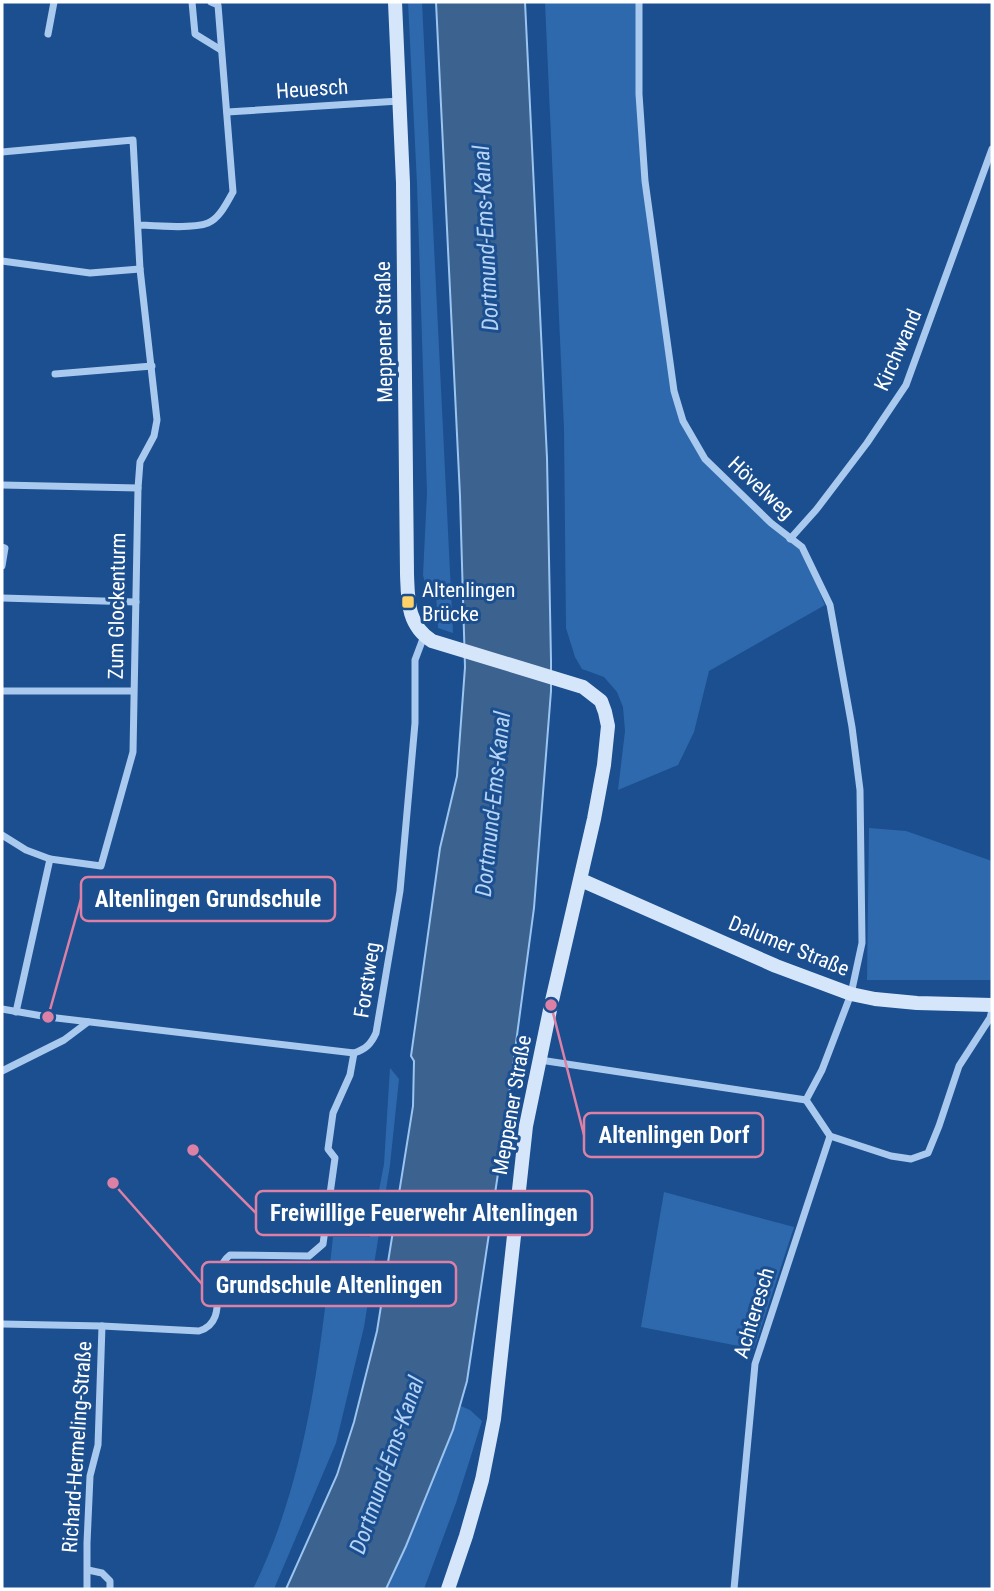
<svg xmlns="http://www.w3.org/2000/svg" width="994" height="1591" font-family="'Roboto Condensed',sans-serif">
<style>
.green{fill:#2e69ad}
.water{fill:#3c6290;stroke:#9cc4f0;stroke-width:2}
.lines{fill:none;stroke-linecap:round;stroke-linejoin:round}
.street{stroke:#a9c9ee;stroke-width:7}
.secondary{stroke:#d6e6fa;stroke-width:14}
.poi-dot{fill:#ffd166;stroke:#1b4f8f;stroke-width:2.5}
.labels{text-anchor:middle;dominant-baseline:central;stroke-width:6;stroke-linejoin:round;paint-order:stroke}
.street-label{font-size:21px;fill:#fff;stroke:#1b4f8f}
.poi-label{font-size:21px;fill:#fff;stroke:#1b4f8f;text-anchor:start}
.water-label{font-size:23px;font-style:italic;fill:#b5d3f5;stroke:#1b4f8f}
.leader{fill:none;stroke:#dd80a5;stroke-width:2.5}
.callout-dot{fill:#dd80a5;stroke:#1b4f8f;stroke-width:2.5}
.callout{fill:#1b4f8f;stroke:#dd80a5;stroke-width:2.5}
.callout-label{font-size:23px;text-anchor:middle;font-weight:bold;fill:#fff}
</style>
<rect width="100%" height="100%" fill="#1b4f8f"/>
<!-- green -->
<g class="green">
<path d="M 408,2 L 422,2 L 453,633 L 438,628 L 436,593 L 427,590 L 423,575 L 427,493 L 417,184 Z"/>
<path d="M 545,2 L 638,2 L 644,180 L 682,422 C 701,474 760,506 797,547 C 809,559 818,589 825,605 L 709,671 L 694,732 L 678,765 L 618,790 L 625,731 L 623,707 L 617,692 L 604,677 L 582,669 L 575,657 L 566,628 L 564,429 Z"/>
<path d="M 869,828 L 906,831 L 992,861 L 992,980 L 867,980 Z"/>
<path d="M 390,1068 L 399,1079 L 390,1165 L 364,1327 L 336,1443 L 274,1589 L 253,1589 C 307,1479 320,1357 333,1237 L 370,1237 L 384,1164 Z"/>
<path d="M 664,1192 L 794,1227 L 754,1349 L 641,1327 Z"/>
<path d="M 461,1406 L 470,1410 L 482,1421 L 456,1503 L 424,1589 L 386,1589 L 406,1546 Z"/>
</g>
<!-- water -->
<path class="water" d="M 436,2 L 525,2 L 547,458 L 551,660 L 551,691 L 534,908 L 503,1140 L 467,1381 L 453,1430 L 406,1546 L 386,1589 L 286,1589 L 337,1475 L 354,1422 L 377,1331 L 413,1106 L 414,1061 L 411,1056 L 440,848 L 457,776 L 465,667 L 460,496 Z"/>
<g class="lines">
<!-- street -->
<g class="street">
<path d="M 192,2 L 195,34 L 221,50"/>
<path d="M 48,34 L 54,2"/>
<path d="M 227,112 L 399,101"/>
<path d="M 2,152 L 133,140 L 140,269 L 157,420 L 154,436 L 140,462 L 138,488 L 133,752 L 101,866 L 50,859 L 16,1012"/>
<path d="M 139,225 C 157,226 193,229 208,223 C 220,218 227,202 233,192 L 218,5 L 211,2"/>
<path d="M 2,261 L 90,273 L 140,269"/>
<path d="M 55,374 L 152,366"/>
<path d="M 2,485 L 138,488"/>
<path d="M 790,539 L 816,510 L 867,443 L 906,385 L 992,149"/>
<path d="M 2,547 L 5,548 L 2,566"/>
<path d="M 2,598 L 136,602"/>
<path d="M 2,691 L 133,691"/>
<path d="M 2,835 L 26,850 L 50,859"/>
<path d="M 2,1009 L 48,1017 L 354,1053 C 366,1049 371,1044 376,1033 L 400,891 L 415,723 L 415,660 L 424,636"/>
<path d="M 540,1060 L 806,1100 L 822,1070 L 851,994 L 862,943 L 860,790 L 852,727 L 830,605 L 802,547 L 771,523 L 705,459 L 683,421 L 674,391 L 645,181 L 639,94 L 639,2"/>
<path d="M 2,1071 L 64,1040 L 88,1022"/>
<path d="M 806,1100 L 830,1136 L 891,1156 L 911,1159 L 928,1153 L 939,1126 L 959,1066 L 990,1018 L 992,1010"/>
<path d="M 2,1324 L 102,1326 L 199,1331 C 233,1321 205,1274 230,1255 L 309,1256 L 323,1244 L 335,1158 L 328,1149 L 333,1113 L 350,1075 L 354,1053"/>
<path d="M 88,1570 L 102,1573 L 110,1581 L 110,1589"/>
<path d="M 87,1589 L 87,1543 L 90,1476 L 98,1445 L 102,1326"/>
<path d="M 734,1589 L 755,1364 L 830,1136"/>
</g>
<!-- secondary -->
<g class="secondary">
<path d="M 395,2 L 403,183 L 407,574 C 408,600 407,625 432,641 L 583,687 L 601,701 L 605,712 L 608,726 L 604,765 L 594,819 L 551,1005 L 526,1126 L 494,1419 L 482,1480 L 466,1536 L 448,1589"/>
<path d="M 581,880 L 776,966 L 851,994 L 875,999 L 917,1003 L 992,1005"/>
</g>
</g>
<!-- markers -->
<rect class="poi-dot" x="401" y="595" width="14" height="14" rx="3.5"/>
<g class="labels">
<!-- street labels -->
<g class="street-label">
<text transform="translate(312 89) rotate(-4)">Heuesch</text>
<text transform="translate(384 332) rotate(-91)">Meppener Straße</text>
<text transform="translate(898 350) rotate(-66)">Kirchwand</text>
<text transform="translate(761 488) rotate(43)">Hövelweg</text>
<text transform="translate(117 606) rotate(-89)">Zum Glockenturm</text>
<text transform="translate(789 946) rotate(22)">Dalumer Straße</text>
<text transform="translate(367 980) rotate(-81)">Forstweg</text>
<text transform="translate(512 1105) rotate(-80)">Meppener Straße</text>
<text transform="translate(754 1313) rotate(-73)">Achteresch</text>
<text transform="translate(77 1447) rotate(-86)">Richard-Hermeling-Straße</text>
</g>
<!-- poi labels -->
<g class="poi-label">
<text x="422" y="590">Altenlingen<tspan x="422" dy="24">Brücke</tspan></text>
</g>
<!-- water labels -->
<g class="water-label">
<text transform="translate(486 238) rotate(-93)">Dortmund-Ems-Kanal</text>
<text transform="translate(493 804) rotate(-84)">Dortmund-Ems-Kanal</text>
<text transform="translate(387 1465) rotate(-71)">Dortmund-Ems-Kanal</text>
</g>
</g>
<!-- callouts -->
<path class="leader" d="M48 1017L81 899M551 1005L584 1135M193 1150L256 1213M113 1183L202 1284"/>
<g class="callout-dot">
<circle cx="48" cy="1017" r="7"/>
<circle cx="551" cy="1005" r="7"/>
<circle cx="193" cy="1150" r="7"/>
<circle cx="113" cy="1183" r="7"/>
</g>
<g class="callout">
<rect x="81" y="877" width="254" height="44" rx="7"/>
<rect x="584" y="1113" width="179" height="44" rx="7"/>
<rect x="256" y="1191" width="336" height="44" rx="7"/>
<rect x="202" y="1262" width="254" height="44" rx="7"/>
</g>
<g class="callout-label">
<text x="208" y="907">Altenlingen Grundschule</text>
<text x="674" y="1143">Altenlingen Dorf</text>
<text x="424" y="1221">Freiwillige Feuerwehr Altenlingen</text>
<text x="329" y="1293">Grundschule Altenlingen</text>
</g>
<!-- border -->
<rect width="994" height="1591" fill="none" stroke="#ffffff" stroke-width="7"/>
</svg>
